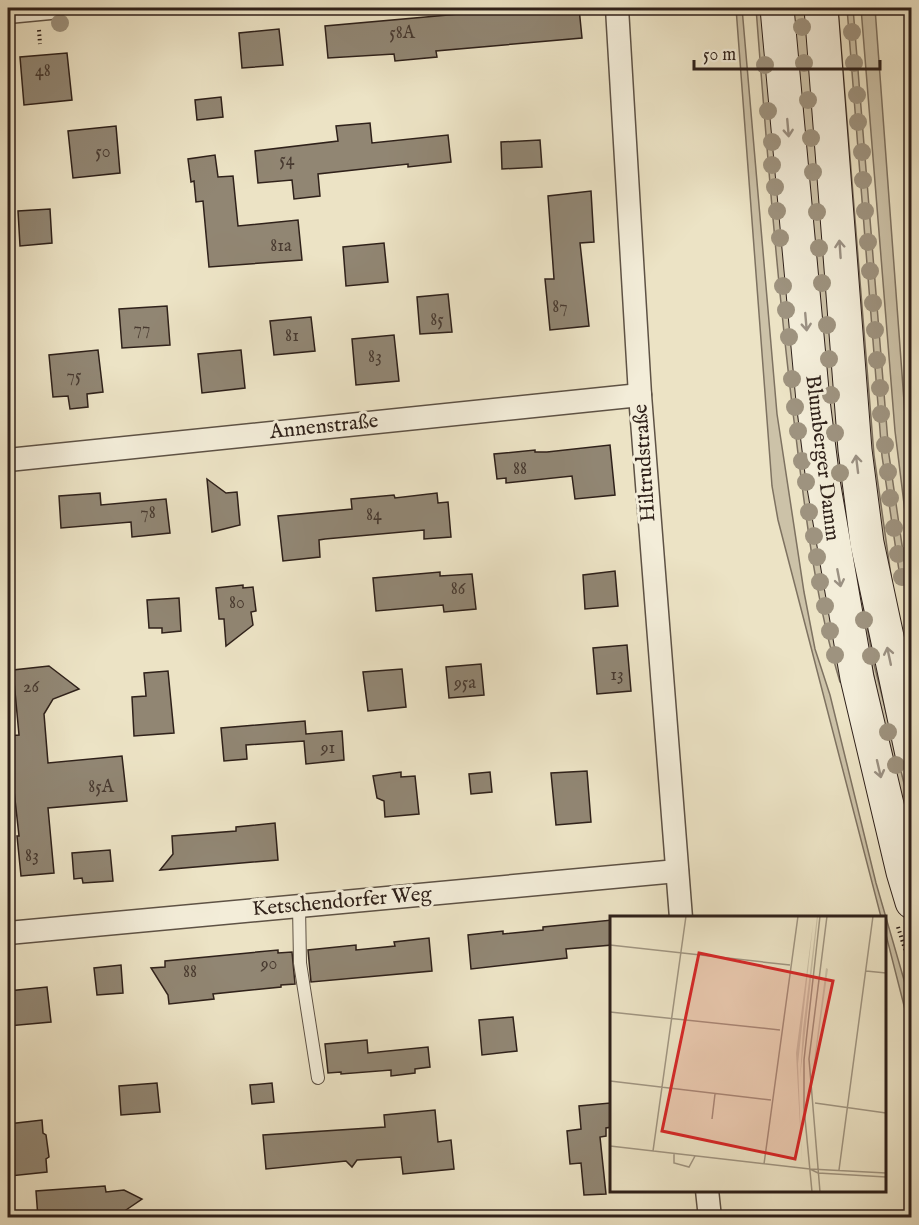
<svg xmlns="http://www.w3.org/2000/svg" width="919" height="1225" font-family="'IM FELL English',serif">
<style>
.green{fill:#ccc2a8;stroke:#7e7261;stroke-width:1.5}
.building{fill:#918673;stroke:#2f211a;stroke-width:1.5}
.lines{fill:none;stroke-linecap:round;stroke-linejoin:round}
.service-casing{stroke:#5e5245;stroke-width:14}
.minor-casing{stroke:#5e5245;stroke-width:25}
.secondary-casing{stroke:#2f211a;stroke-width:35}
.path{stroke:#2f211a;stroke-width:4;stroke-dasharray:1.5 3;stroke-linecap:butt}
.service{stroke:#f3edd9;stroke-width:12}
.minor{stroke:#f3edd9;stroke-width:22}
.secondary{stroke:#f3edd9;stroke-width:33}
.tree{fill:#9e937f}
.oneway{stroke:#9b9183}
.labels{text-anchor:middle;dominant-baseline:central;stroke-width:6;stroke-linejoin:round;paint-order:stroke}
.number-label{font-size:18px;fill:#483a30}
.street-label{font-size:21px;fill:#2f211a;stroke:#f3edd9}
.inset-road{fill:none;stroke:#a09581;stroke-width:1.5}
.view{fill:#d62828;fill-opacity:0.15;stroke:#d62828;stroke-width:3}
.inset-edge{fill:none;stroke:#2f211a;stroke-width:3}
</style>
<rect width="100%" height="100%" fill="#ece3c5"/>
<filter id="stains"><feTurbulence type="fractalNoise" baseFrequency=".00333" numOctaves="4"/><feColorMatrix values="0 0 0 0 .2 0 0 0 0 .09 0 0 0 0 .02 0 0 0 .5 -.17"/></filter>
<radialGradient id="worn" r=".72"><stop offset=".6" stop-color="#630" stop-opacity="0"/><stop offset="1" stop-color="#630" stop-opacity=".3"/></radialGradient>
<!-- green -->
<g class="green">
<path d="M 736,8 L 742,8 L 777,414 L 804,592 L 815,649 L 830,695 L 876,883 L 911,1004 L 911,1033 L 885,931 L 884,918 L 881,917 L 778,520 L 772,486 Z"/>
<path d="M 756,8 L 764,8 L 845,681 L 840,682 C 816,603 806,519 796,437 C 778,294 767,151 756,8 Z"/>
<path d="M 793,8 L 805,8 L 856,564 L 873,660 L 911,811 L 911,846 L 890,756 L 850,560 L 833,442 Z"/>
<path d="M 835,8 L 838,8 L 874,455 L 893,590 L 887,570 L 868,437 Z"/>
<path d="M 847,8 L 853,8 L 889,455 L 905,566 L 903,584 L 901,584 L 882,456 Z"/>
<path d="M 861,8 L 875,8 L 911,496 L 911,560 L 895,431 Z"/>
</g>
<!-- building -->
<g class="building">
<path d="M 527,8 L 579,8 L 582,38 L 436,51 L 437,57 L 395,61 L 394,54 L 328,58 L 325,26 Z"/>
<path d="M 279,29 L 283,65 L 242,68 L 239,33 Z"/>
<path d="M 67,53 L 72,100 L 24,105 L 20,57 Z"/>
<path d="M 221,97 L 223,117 L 197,120 L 195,100 Z"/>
<path d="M 370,123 L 372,143 L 448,135 L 451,162 L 408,167 L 408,164 L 318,174 L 320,196 L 294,199 L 292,180 L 258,183 L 255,151 L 338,141 L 336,126 Z"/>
<path d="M 116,126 L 120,173 L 73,178 L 68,131 Z"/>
<path d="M 540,140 L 542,167 L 502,169 L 501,142 Z"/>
<path d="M 215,155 L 218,177 L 233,176 L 238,226 L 298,220 L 302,260 L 209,267 L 203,201 L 196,202 L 194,181 L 191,182 L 188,159 Z"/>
<path d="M 591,191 L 594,242 L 580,243 L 589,326 L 550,330 L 545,279 L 554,279 L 548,196 Z"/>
<path d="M 50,209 L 52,243 L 20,246 L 18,211 Z"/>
<path d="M 384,243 L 388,282 L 346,286 L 343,247 Z"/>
<path d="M 448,294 L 452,332 L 420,334 L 417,297 Z"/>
<path d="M 167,306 L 170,345 L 122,348 L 119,309 Z"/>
<path d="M 311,317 L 315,351 L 274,355 L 270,321 Z"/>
<path d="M 394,335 L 399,381 L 356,385 L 352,339 Z"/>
<path d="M 98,350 L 103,392 L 87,394 L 88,407 L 70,409 L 68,396 L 53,397 L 49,355 Z"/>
<path d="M 241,350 L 245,388 L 202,393 L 198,354 Z"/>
<path d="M 610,445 L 615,495 L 575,499 L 572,476 L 506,483 L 506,478 L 497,479 L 494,454 L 535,450 L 535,452 L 547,452 Z"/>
<path d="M 207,479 L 226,493 L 237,492 L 240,525 L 212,532 Z"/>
<path d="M 100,493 L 101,505 L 166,499 L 170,533 L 132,537 L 131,522 L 61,528 L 59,496 Z"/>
<path d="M 437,493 L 438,503 L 448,502 L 451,537 L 424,539 L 424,530 L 325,539 L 319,540 L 320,557 L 283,561 L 278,516 L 352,509 L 351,499 L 394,495 L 395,498 Z"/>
<path d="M 615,571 L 618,606 L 585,609 L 583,575 Z"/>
<path d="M 440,572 L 440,576 L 472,574 L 476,609 L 444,612 L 443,605 L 376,611 L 373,578 Z"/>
<path d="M 243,585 L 243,588 L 253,587 L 256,611 L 251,612 L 253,625 L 226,646 L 224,619 L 219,619 L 216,588 Z"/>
<path d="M 179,598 L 181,631 L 162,633 L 162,628 L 149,628 L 147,600 Z"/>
<path d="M 627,645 L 631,691 L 597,694 L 593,648 Z"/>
<path d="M 481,664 L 484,695 L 449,698 L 446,667 Z"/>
<path d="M 49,666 L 79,689 L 53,699 L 44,714 L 48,763 L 122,756 L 127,801 L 48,808 L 54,873 L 21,876 L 17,836 L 19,836 L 8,736 L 19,735 L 13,670 Z"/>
<path d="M 402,669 L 406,707 L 368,711 L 363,672 Z"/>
<path d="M 168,671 L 174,733 L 134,736 L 132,697 L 146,696 L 144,673 Z"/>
<path d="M 305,721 L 306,734 L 342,731 L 344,760 L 306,764 L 304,741 L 246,745 L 247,759 L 224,761 L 221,728 Z"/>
<path d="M 587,771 L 591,822 L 556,825 L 551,773 Z"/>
<path d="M 401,772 L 401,777 L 415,776 L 419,814 L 385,817 L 384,801 L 377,798 L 373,776 Z"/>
<path d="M 490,772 L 492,792 L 471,794 L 469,774 Z"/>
<path d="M 275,823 L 278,860 L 160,870 L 173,854 L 172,836 L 236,831 L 236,827 Z"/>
<path d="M 110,850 L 113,881 L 83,883 L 82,878 L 74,879 L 72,853 Z"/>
<path d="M 612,920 L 612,945 L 566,949 L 567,958 L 471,969 L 468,935 L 503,931 L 503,934 L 543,930 L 543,927 Z"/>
<path d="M 429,938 L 432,971 L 311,982 L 308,950 L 356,945 L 356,950 L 395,946 L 394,942 Z"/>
<path d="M 278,950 L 278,953 L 292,952 L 295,984 L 281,985 L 281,987 L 213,994 L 214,999 L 169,1004 L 168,995 L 151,968 L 165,967 L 165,961 Z"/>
<path d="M 121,965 L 123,993 L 97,995 L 94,968 Z"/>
<path d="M 47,987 L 51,1022 L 8,1026 L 8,991 Z"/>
<path d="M 513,1017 L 517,1051 L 482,1055 L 479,1020 Z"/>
<path d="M 367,1040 L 368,1053 L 428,1047 L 430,1067 L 415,1069 L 415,1073 L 391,1076 L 391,1070 L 341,1074 L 341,1072 L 328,1073 L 325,1044 Z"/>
<path d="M 157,1083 L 160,1112 L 121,1115 L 119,1086 Z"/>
<path d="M 272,1083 L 274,1102 L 252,1104 L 250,1085 Z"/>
<path d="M 610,1103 L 612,1127 L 606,1128 L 606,1136 L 600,1137 L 606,1194 L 584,1195 L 581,1163 L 570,1164 L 567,1131 L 581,1129 L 579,1106 Z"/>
<path d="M 435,1110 L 438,1142 L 451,1140 L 454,1169 L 403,1174 L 401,1157 L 357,1160 L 352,1167 L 346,1161 L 266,1169 L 263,1135 L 385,1127 L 384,1115 Z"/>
<path d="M 42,1120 L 43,1133 L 46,1135 L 49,1157 L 46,1159 L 47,1172 L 10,1176 L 8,1124 Z"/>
<path d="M 105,1186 L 106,1192 L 124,1190 L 142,1199 L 126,1210 L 127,1218 L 38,1218 L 36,1191 Z"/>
</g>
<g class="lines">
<!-- service casing -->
<g class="service-casing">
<path id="service" d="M 299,906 L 300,963 L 318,1078"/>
</g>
<!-- minor casing -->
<g class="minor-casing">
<g id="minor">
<path d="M 617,8 L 640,395 L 681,918"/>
<path d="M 8,12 L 50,8"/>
<path d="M 8,460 L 640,395"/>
<path d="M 8,933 L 677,871"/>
<path d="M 707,1190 L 710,1218"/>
</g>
</g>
<!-- secondary casing -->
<g class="secondary-casing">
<g id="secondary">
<path d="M 777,8 L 813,401 L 823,481 L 857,678 L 903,872 L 912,902"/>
<path d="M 821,8 L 855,450 L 867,543 L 912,754"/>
</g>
</g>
<!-- path -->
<g class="path">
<path d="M 39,30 L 40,44"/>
<path d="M 898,927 L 912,971"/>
</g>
<!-- service -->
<use href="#service" class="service"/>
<!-- minor -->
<use href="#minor" class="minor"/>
<!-- secondary -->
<use href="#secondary" class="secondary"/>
</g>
<!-- trees -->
<g class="tree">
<circle cx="60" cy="23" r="9"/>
<circle cx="802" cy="27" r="9"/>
<circle cx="852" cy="32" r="9"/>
<circle cx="804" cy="63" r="9"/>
<circle cx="854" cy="63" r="9"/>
<circle cx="765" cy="65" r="9"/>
<circle cx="857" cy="95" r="9"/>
<circle cx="808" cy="100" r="9"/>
<circle cx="768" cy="111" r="9"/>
<circle cx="858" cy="122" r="9"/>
<circle cx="811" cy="138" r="9"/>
<circle cx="772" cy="142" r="9"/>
<circle cx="862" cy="152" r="9"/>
<circle cx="772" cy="165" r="9"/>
<circle cx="813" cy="172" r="9"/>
<circle cx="863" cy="180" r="9"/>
<circle cx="775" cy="187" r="9"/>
<circle cx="777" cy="211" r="9"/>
<circle cx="865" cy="211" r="9"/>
<circle cx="817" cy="212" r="9"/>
<circle cx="780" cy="238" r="9"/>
<circle cx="868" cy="242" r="9"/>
<circle cx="819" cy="248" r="9"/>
<circle cx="870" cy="271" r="9"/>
<circle cx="822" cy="283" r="9"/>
<circle cx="783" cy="286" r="9"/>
<circle cx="873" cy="303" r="9"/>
<circle cx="786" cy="310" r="9"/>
<circle cx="827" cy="325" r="9"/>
<circle cx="875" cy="330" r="9"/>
<circle cx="789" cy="337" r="9"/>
<circle cx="829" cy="359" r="9"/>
<circle cx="877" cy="360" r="9"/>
<circle cx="792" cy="379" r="9"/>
<circle cx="880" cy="388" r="9"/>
<circle cx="831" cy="395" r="9"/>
<circle cx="795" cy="407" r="9"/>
<circle cx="881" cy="414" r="9"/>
<circle cx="798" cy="431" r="9"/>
<circle cx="835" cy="433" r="9"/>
<circle cx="885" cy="445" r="9"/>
<circle cx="802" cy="461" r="9"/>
<circle cx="888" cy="472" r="9"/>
<circle cx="840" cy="473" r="9"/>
<circle cx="806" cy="482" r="9"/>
<circle cx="890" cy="498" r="9"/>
<circle cx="809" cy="512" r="9"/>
<circle cx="894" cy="528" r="9"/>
<circle cx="814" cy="536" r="9"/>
<circle cx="898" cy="554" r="9"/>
<circle cx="817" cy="557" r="9"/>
<circle cx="902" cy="577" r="9"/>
<circle cx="820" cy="582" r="9"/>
<circle cx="825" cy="606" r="9"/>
<circle cx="864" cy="620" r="9"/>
<circle cx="830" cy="631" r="9"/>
<circle cx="835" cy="655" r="9"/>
<circle cx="871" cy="656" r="9"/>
<circle cx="888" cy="732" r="9"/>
<circle cx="896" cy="765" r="9"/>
</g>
<!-- one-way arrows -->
<defs><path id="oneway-shaft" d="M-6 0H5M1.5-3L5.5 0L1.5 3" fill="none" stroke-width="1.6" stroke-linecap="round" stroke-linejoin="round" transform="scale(1.5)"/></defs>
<g class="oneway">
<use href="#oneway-shaft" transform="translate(788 128) rotate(85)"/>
<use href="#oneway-shaft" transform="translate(840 249) rotate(-94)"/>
<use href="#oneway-shaft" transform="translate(806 322) rotate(85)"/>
<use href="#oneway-shaft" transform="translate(857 464) rotate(-97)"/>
<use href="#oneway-shaft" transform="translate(839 578) rotate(79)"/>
<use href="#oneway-shaft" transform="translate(889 656) rotate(-102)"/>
<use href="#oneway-shaft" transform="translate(879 769) rotate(77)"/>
</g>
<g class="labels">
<!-- number labels -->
<g class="number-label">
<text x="402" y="33">58A</text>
<text x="43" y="71">48</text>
<text x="103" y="152">50</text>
<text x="287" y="160">54</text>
<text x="281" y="246">81a</text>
<text x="560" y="307">87</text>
<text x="437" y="320">85</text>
<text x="142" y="329">77</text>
<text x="292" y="336">81</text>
<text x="375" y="357">83</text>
<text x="74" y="376">75</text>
<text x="520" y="469">88</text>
<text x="148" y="513">78</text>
<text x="374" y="515">84</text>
<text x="458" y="589">86</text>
<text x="237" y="603">80</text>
<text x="617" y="675">13</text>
<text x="465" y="683">95a</text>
<text x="31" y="687">26</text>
<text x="328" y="748">91</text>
<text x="101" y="787">85A</text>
<text x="32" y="856">83</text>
<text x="269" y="964">90</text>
<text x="190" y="972">88</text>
</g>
<!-- street labels -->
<g class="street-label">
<text transform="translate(324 427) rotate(-6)">Annenstraße</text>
<text transform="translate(822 458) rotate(83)">Blumberger Damm</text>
<text transform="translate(645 463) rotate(-94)">Hiltrudstraße</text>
<text transform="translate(342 902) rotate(-5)">Ketschendorfer Weg</text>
</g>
</g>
<!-- overview -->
<g transform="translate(610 916)">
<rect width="276" height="276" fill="#ece3c5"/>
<path d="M 207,0 L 208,0 L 190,162 L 193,113 ZM 203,8 L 188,148 L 192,248 L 186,137 ZM 216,52 L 218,53 L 203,160 L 203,153 Z" fill="#ccc2a8"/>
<path class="inset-road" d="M 0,29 L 180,49M 256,55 L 276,57M 0,96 L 170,114M 0,165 L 161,184M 205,187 L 276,197M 102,203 L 105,178M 0,230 L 200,253 L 276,257M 43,235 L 76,0M 64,238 L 64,247 L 79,251 L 85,240M 154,248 L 188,0M 200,253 L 208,257 L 276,261M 229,254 L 263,0M 202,276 L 194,192 L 194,144 L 210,0M 210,276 L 199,143 L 217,0"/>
<path class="view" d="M 89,37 L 223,65 L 185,243 L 52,215 Z"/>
<rect width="276" height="276" class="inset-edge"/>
</g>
<!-- margin -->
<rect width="919" height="1225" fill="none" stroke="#ece3c5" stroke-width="30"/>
<rect x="9" y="9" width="901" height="1207" fill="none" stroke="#2f211a" stroke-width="3"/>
<rect x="15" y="15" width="889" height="1195" fill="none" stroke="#2f211a" stroke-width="1.5"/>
<!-- scale -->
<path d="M694 60v9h186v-9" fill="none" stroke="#2f211a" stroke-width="3"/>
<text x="703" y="60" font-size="18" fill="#2f211a" stroke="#f3edd9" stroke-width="4.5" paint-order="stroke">50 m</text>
<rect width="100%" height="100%" filter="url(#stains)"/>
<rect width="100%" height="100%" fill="url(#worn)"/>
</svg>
